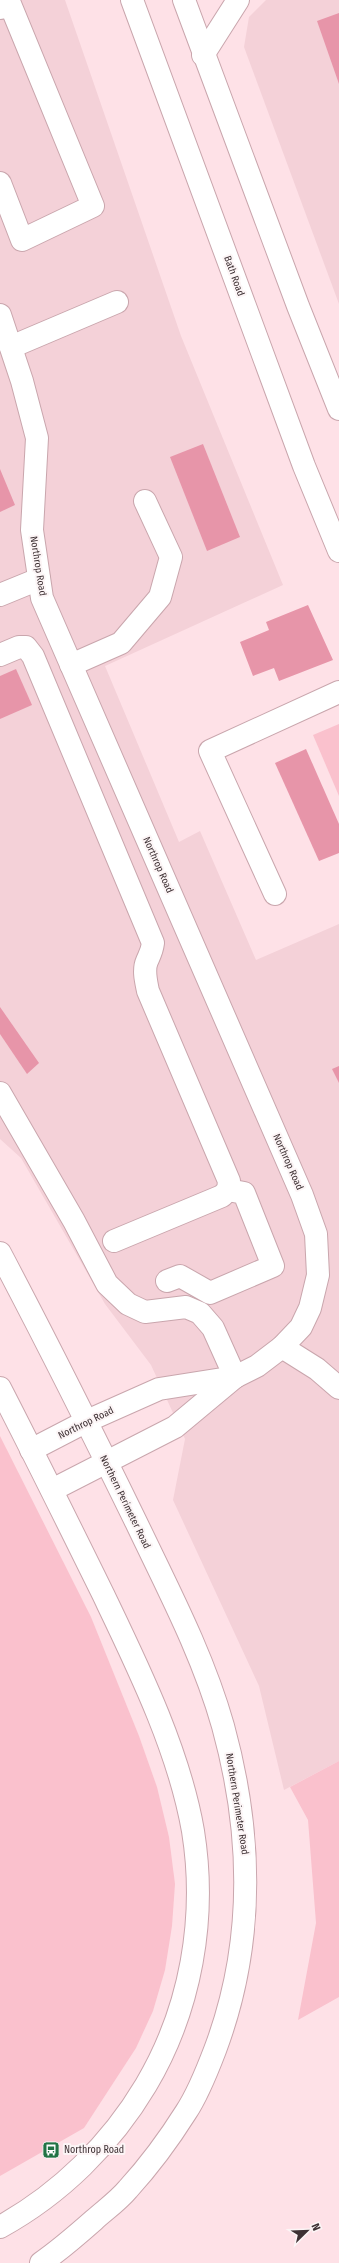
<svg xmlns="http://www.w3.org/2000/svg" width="339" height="2263" font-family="'Fira Sans Condensed',sans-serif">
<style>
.built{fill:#f4d1d8}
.green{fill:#fac1cd}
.building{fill:#e795a9}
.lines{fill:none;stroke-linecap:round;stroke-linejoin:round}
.minor-casing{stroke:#c9a6ad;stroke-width:24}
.highway-casing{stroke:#c9a6ad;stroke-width:24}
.minor{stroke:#fff;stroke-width:22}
.highway{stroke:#fff;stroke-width:22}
.labels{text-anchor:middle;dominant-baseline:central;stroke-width:4;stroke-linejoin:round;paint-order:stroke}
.street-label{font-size:10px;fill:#3e3134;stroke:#fcf5f6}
.poi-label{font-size:10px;fill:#3e3134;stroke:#fcf5f6;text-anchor:start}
</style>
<rect width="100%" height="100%" fill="#fee1e7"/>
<!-- built -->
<g class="built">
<path d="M 0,0 L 65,0 L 181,336 L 283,585 L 105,666 L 179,842 L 200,831 L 256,960 L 339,924 L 339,1761 L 284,1790 L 259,1686 L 173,1500 L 185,1439 L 151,1365 L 105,1304 L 21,1158 L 0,1139 Z"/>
<path d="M 266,0 L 339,0 L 339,304 L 244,47 L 249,17 Z"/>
</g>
<!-- green -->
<g class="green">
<path d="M 339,724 L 339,796 L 313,735 Z"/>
<path d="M 0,1436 L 91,1617 L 139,1736 L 157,1787 L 169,1837 L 175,1884 L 172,1926 L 165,1970 L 153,2011 L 136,2048 L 84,2128 L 0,2176 Z"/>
<path d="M 339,1761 L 339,1997 L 298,2020 L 316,1923 L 308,1820 L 290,1787 Z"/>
</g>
<!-- building -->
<g class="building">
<path d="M 339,13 L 339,84 L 317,21 Z"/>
<path d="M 203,444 L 240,537 L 207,551 L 170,457 Z"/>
<path d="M 0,469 L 15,505 L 0,512 Z"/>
<path d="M 308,605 L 333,660 L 279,681 L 274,668 L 253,676 L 240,642 L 269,630 L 266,622 Z"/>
<path d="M 16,669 L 32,705 L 0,719 L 0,676 Z"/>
<path d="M 306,749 L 339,824 L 339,853 L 319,861 L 275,763 Z"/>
<path d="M 0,1007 L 39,1063 L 27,1074 L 0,1034 Z"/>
<path d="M 339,1066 L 339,1083 L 332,1069 Z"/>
</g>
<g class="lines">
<!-- minor casing -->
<g class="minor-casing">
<g id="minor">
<path d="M 0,8 L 10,4 L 93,206 L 22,240 L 0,183"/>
<path d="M 203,55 L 238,0"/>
<path d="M 0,315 L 22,381 L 37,438 L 32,530 L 42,598 L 302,1195 L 316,1234 L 318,1275 L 310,1308 L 301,1327 L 282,1347 L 257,1366 L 235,1377 L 175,1427 L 52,1490"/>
<path d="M 11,347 L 117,302"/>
<path d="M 0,595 L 39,579"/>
<path d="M 0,655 L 19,647 L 26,647 L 33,656 L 153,943 C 152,951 150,954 147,961 C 143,970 146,981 148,991 L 229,1181 L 228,1190 L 222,1196 L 114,1241"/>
<path d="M 71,665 L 121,643 L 160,597 L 171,557 L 145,501"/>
<path d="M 275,894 L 210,751 L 339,692"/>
<path d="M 0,1093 L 74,1221 L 107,1284 L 128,1304 L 145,1312 L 186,1307 L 200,1313 L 213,1328 L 235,1377"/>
<path d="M 0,1253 C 47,1342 92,1432 136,1522 C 168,1589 203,1655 223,1726 C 253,1835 255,1944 215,2050 C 207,2071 198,2094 186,2112 C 169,2139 149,2166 128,2189 C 118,2201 105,2210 94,2220 C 77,2235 60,2250 41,2263"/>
<path d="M 167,1281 L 180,1276 L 210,1293 L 273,1266 L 244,1193 L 228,1190"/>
<path d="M 282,1347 L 317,1369 L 339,1388"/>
<path d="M 0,1388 C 35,1456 69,1525 103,1594 C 138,1667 179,1750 193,1831 C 207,1918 191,2009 146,2085 C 111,2144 60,2194 0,2227"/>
<path d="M 31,1450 L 87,1421 L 159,1389 L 235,1377"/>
</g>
</g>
<!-- highway casing -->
<g class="highway-casing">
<g id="highway">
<path d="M 132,0 L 304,466 L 339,551"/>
<path d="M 184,0 L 298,306 L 339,409"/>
</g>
</g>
<!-- minor -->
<use href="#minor" class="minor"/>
<!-- highway -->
<use href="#highway" class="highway"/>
</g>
<!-- icons -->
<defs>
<g id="bus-square" transform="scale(0.9)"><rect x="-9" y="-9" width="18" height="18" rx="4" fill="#217344" stroke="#fcf5f6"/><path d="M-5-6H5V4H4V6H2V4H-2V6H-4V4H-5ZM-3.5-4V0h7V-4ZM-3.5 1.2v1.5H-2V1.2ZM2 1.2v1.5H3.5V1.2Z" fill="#fff"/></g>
</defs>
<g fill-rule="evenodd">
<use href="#bus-square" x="51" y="2150"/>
</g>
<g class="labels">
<!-- street labels -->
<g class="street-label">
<text transform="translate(234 276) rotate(70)">Bath Road</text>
<text transform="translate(38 566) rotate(81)">Northrop Road</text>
<text transform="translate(158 865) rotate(66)">Northrop Road</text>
<text transform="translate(288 1162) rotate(66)">Northrop Road</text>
<text transform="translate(86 1423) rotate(-26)">Northrop Road</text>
<text transform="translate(125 1502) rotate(64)">Northern Perimeter Road</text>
<text transform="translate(237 1804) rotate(81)">Northern Perimeter Road</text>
</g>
<!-- poi labels -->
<g class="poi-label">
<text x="64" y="2150">Northrop Road</text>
</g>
</g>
<!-- north arrow -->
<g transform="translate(307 2231) rotate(67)" stroke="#fcf5f6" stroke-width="3" paint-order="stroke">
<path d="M0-3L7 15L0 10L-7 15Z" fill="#3e3134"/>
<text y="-6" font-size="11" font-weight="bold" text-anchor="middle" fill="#3e3134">N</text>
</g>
</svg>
